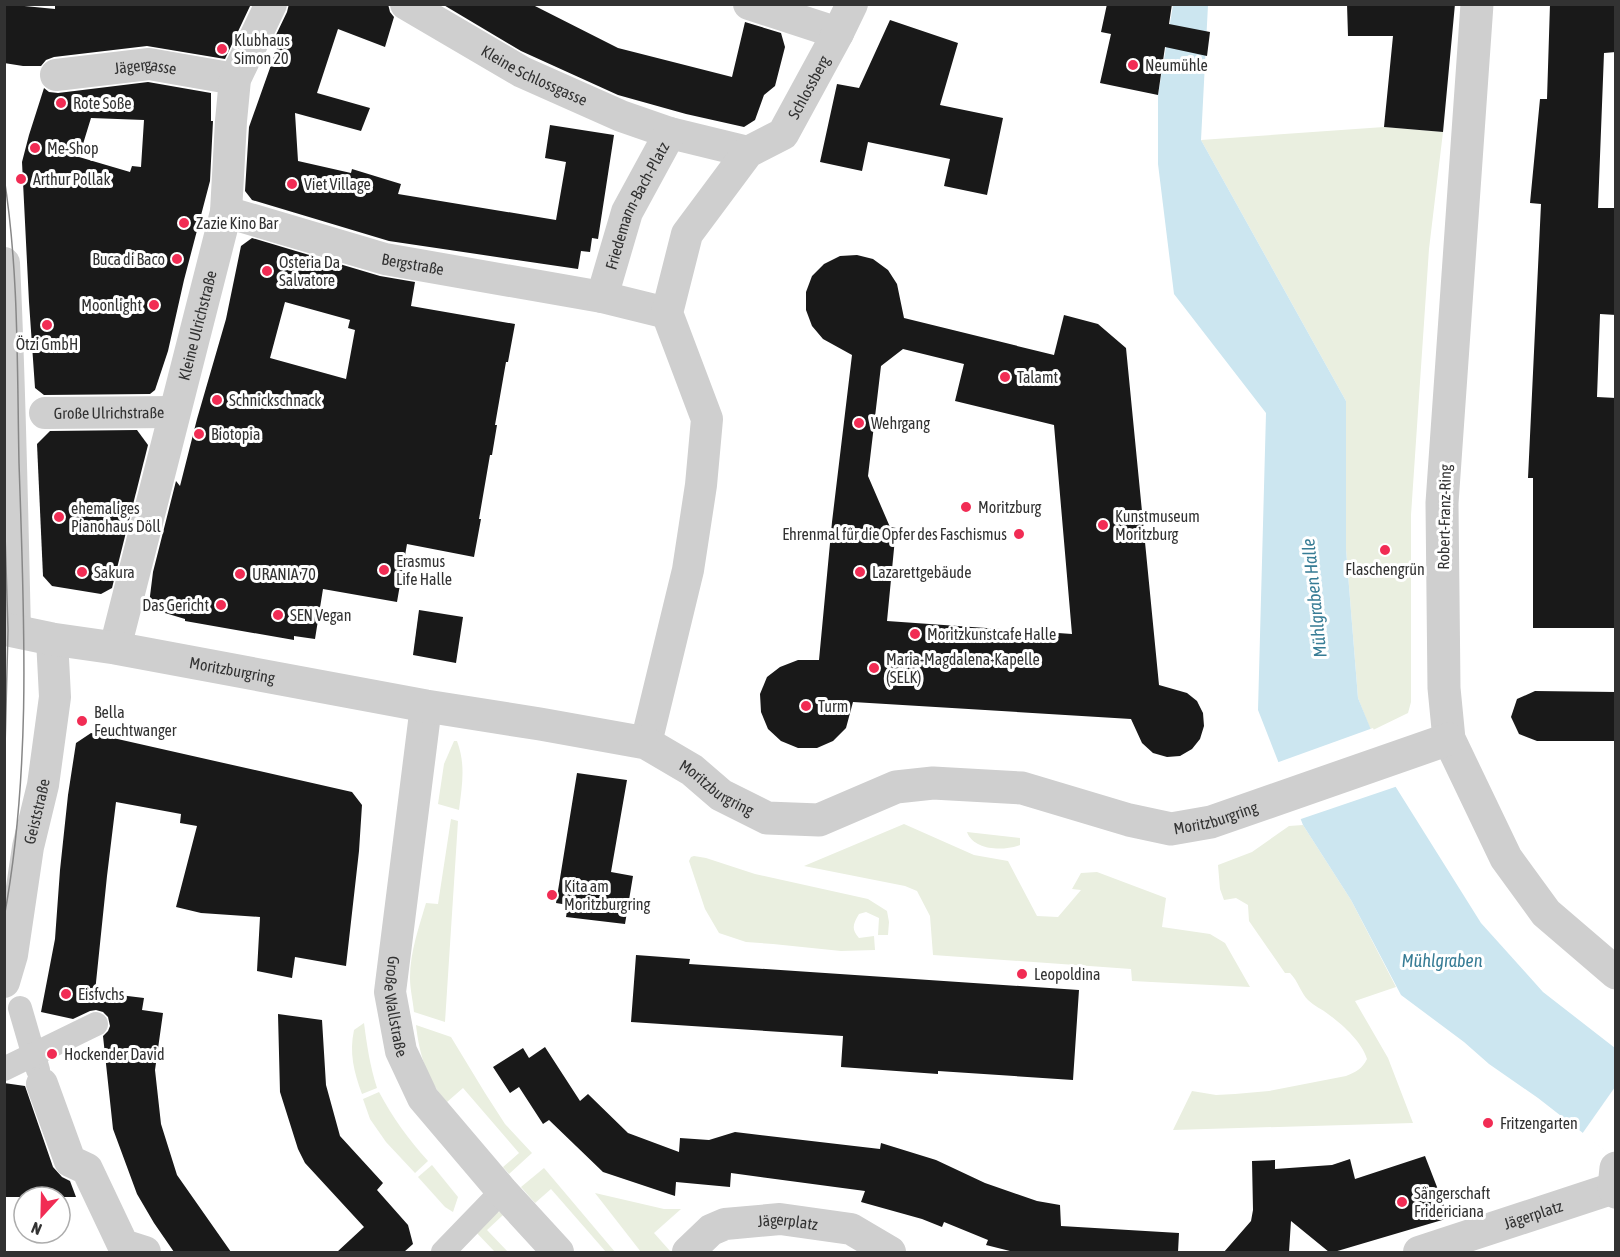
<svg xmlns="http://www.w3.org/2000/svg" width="1620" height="1257" font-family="'Asap Condensed',sans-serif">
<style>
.green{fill:#eaefe0}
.water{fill:#cce6f0}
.pier{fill:#fff}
.building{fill:#191919;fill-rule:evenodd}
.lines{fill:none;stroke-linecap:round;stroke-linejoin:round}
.pedestrian{stroke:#cfcfcf;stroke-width:24}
.minor{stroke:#cfcfcf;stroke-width:32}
.tertiary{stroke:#cfcfcf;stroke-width:33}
.tram{stroke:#878787;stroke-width:1.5}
.poi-dot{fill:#f12c54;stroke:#fff;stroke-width:2}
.labels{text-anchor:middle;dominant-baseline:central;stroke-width:6;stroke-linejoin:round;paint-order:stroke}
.poi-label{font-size:16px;fill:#323232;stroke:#fff;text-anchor:start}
.street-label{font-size:16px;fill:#323232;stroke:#fff}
.water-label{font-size:18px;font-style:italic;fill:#377c95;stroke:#fff}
</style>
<rect width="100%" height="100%" fill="#fff"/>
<!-- green -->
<g class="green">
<path d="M 1384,127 L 1443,132 L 1429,249 L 1411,515 L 1411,702 L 1408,713 L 1371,731 L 1358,698 L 1346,549 L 1346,401 L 1201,140 Z"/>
<path d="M 454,741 L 457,741 C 466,765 462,785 459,810 L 438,804 L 444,764 Z"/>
<path d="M 451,819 L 458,821 L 445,1022 L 414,1012 C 413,1001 410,989 410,978 C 410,952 419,927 426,903 L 438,904 Z"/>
<path d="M 904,824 L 974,855 L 1008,861 L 1037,916 L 1058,917 L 1081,890 L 1072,889 L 1081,873 L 1097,872 L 1166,898 L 1162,927 L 1210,934 L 1225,943 L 1250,987 L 1132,981 L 1131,969 L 933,955 L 930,916 L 917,891 L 905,886 L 804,866 Z"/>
<path d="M 1303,825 L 1351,900 L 1396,987 L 1355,1001 L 1388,1058 L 1413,1123 L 1173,1130 L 1192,1091 L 1216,1095 L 1235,1094 L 1269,1091 L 1346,1076 C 1356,1072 1362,1069 1367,1059 C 1362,1042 1342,1024 1328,1014 C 1322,1009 1314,1006 1308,1000 C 1301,993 1298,981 1290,973 L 1285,973 L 1249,921 L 1248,905 L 1236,898 L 1224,900 L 1220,889 L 1218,865 L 1252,852 L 1289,826 Z"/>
<path d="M 967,832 L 1020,838 L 1020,845 C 1004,851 974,851 967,832 Z"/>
<path d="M 694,856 L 706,858 L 755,874 L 868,899 L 887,911 L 889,922 L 888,935 L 878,935 L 879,918 L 866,912 L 859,914 C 853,924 851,929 859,938 L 874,936 L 875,950 L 841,951 L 773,944 L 746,942 L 719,933 L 705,909 L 689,861 L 691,857 Z"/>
<path d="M 364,1023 C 367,1046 370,1066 377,1088 L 362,1094 C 354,1072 349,1053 354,1030 Z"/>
<path d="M 416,1025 L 451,1037 L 485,1093 L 505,1124 L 532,1153 L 509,1174 L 503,1167 L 519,1153 L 463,1088 L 447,1102 C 427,1081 419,1053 416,1025 Z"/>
<path d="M 379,1092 C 393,1118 408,1139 428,1161 L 415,1173 L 386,1142 L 370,1119 L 363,1099 Z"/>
<path d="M 432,1165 L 458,1197 L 453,1212 L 445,1207 L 418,1177 Z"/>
<path d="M 544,1168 L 615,1252 L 606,1252 L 551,1189 L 535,1203 L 521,1187 Z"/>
<path d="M 595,1193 L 664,1209 L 681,1209 L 654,1233 L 670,1251 L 668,1252 L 641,1252 Z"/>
<path d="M 500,1212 L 503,1215 L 487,1230 L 508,1252 L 495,1252 L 474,1230 L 487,1214 Z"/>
</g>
<!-- water -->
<path class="water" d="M 1173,5 L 1208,5 L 1201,140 L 1346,401 L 1346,549 L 1358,698 L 1392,781 L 1481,923 L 1543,992 L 1615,1048 L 1615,1158 L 1538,1098 L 1489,1064 L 1464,1042 L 1401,995 L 1351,900 L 1303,825 L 1258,710 L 1266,413 L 1174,294 L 1158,164 L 1158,95 Z"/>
<!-- pier -->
<g class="pier">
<path d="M 1373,728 L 1398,786 L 1298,820 L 1276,763 Z"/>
<path d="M 1615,1087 L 1615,1158 L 1582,1134 Z"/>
</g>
<!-- building -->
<g class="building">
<path d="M 4,4 L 55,9 L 55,4 L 251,4 L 225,59 L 147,46 L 54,57 L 46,60 L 41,66 L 23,66 L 4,63 Z"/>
<path d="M 289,4 L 388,4 L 390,12 L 394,17 L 385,47 L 338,29 L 317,93 L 370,108 L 361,131 L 295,113 L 298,161 L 351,173 L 352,169 L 401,184 L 398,194 L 556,220 L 566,162 L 545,158 L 550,125 L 614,135 L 598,239 L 592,238 L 590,252 L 581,251 L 578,269 L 389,241 L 252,200 L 245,191 L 249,127 L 282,34 L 275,37 L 287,12 Z"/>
<path d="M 442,4 L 531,4 L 618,48 L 732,77 L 745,22 L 781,33 L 785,47 L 775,86 L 764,95 L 755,120 L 744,127 L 686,114 L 618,95 L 521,51 Z"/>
<path d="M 1107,4 L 1172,4 L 1169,24 L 1210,32 L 1207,56 L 1165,47 L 1158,95 L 1100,83 L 1111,34 L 1101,32 Z"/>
<path d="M 1347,4 L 1455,4 L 1443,132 L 1384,127 L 1393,36 L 1348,36 Z"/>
<path d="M 1550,4 L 1616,4 L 1616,52 L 1604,53 L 1598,208 L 1616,208 L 1616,315 L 1600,314 L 1597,397 L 1616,398 L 1616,628 L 1533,628 L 1533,478 L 1528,478 L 1541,204 L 1530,203 L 1540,99 L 1547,99 Z"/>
<path d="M 890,20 L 958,43 L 940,105 L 1003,118 L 987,195 L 944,186 L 950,159 L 868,142 L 862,171 L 820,162 L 837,84 L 859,88 Z"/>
<path d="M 148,82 L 211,93 L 211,121 L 213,121 L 210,181 L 184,280 L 168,351 L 155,390 L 150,394 L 44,395 L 35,388 L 29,302 L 22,162 L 29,135 L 44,88 L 49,92 L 58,93 ZM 91,118 L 144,120 L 141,167 L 132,166 L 130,172 L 79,157 Z"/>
<path d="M 252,238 L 380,276 L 415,282 L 411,306 L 515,324 L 508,362 L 506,362 L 495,425 L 497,425 L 492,455 L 490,455 L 479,519 L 481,519 L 474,557 L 407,544 L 397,602 L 323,589 L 315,639 L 294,636 L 294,640 L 185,621 L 185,619 L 155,610 L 149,604 L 153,572 L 176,481 L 180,486 L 197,419 L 226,319 L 241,246 ZM 285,302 L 350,320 L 348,328 L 355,330 L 346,379 L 270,358 Z"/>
<path d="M 857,255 L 873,259 L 888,270 L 897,284 L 904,318 L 1054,355 L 1064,315 L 1098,324 L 1126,348 L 1159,685 L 1187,693 L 1197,701 L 1203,713 L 1204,726 L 1200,739 L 1192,749 L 1180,756 L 1167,757 L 1153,753 L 1142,743 L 1131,719 L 853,702 L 846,728 L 833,741 L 817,748 L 798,748 L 781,741 L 768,729 L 761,712 L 760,694 L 767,677 L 780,667 L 798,660 L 819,660 L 832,522 L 852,355 L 823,339 L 812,326 L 806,310 L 806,292 L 812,276 L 824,264 L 840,256 ZM 903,349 L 964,364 L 955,401 L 1054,425 L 1072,634 L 887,621 L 896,528 L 890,527 L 868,476 L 881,366 Z"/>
<path d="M 137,430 L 148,445 L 112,588 L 101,594 L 52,586 L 43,576 L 37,444 L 50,431 Z"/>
<path d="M 419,610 L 463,617 L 456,663 L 413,655 Z"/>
<path d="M 1535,691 L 1616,692 L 1616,741 L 1537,741 L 1519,734 L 1511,717 L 1517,699 Z"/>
<path d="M 91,733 L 352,792 L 362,805 L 359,851 L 346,966 L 295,957 L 292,978 L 257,971 L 260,917 L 201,913 L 176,907 L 197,826 L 180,823 L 181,814 L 116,802 L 107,876 L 95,992 L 144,998 L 142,1010 L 163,1013 L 155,1070 L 161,1124 L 177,1175 L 231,1252 L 174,1252 L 154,1223 L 137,1194 L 113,1129 L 103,1036 L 108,1031 L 110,1026 L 108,1017 L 103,1012 L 96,1010 L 90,1011 L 73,1019 L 41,1012 L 55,939 L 60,870 L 68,795 L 76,743 Z"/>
<path d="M 577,773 L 627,780 L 611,872 L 633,876 L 625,924 L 566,917 L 568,905 L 556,903 Z"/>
<path d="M 636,955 L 690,959 L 689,964 L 1079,990 L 1073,1080 L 938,1071 L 938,1074 L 841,1067 L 843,1036 L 631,1022 Z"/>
<path d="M 278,1014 L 322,1020 L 326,1085 L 340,1136 L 383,1183 L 377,1190 L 408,1225 L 413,1244 L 404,1252 L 337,1252 L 364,1227 L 305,1163 L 298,1149 L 280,1092 Z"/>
<path d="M 545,1047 L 580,1101 L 588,1094 L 628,1133 L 679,1152 L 680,1138 L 709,1140 L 735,1132 L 880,1149 L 881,1143 L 936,1160 L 985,1183 L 1037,1201 L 1060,1205 L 1061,1226 L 1179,1233 L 1178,1252 L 1014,1252 L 986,1245 L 988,1240 L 944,1222 L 942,1227 L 922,1219 L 861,1202 L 865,1191 L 731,1173 L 730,1187 L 676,1182 L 675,1196 L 603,1172 L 549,1120 L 543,1124 L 519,1087 L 510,1093 L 493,1067 L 523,1048 L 529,1058 Z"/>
<path d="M 4,1083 L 25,1086 L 53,1167 L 62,1177 L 70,1181 L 76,1197 L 4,1197 Z"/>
<path d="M 1425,1156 L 1449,1218 L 1334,1252 L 1329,1252 L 1291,1221 L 1289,1252 L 1224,1252 L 1251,1221 L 1253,1210 L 1252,1161 L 1275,1160 L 1275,1169 L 1332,1165 L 1350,1159 L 1355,1179 Z"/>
</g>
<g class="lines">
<!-- pedestrian -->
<g class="pedestrian">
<path d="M 20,1008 L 38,1070"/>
<path d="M 4,1069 L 96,1024"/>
<path d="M 443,1252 L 502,1191"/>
</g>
<!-- minor -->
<g class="minor">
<path id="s1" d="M 406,4 L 522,72 L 621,116 L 670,133 L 748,152"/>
<path d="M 749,4 L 838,33"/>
<path id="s2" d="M 56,75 L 149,64 L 235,79"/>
<path id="s3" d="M 226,212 L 385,259 L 602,297"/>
<path d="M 4,263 C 10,386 12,508 15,631"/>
<path id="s4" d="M 667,313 L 602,297 L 627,212 L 670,133"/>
<path id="s5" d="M 45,413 L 174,412"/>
<path id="s6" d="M 115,648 L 226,212 L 231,121 L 235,79 L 271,4"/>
<path id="s7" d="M 426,706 L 390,992 L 401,1051 L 423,1098 L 502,1191 L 558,1252"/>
<path id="s8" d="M 646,743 L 688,570 L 701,485 L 707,419 L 667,313 L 687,234 L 748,152 L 783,134 L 838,33 L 852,4"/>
<path id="s9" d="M 4,982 L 12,955 L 28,847 L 43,785 L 55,697 L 52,639"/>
<path d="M 42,1084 L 70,1161 L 87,1169 L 123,1245 L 145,1252"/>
<path id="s10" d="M 688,1252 L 711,1230 L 725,1224 L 780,1219 L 851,1229 L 890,1252"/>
<path id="s11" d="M 1419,1252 L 1614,1188"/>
</g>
<!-- tertiary -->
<g class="tertiary">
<path d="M 1477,4 L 1442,503 L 1444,688 L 1449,739 L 1506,858 L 1546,913 L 1616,973"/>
<path id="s12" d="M 4,629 L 52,639 L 115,648 L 426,706 L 540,724 L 646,743 L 692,770 L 721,795 L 767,818 L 819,820 L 896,787 L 933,783 L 1022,788 L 1129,820 L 1171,829 L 1211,822 L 1449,739"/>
<path d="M 1616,1168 L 1614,1188 L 1616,1192"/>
</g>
<!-- tram -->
<g class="tram">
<path d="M 4,177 C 19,271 17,368 19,463 C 24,614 32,768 4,918"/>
<path d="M 4,501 L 8,630 L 4,788"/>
</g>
</g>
<!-- markers -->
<g class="poi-dot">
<circle cx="222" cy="49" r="6"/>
<circle cx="1133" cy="65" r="6"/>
<circle cx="61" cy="103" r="6"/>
<circle cx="35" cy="148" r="6"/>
<circle cx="21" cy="179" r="6"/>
<circle cx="292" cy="184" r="6"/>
<circle cx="184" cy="223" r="6"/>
<circle cx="177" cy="259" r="6"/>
<circle cx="267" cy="271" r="6"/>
<circle cx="154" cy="305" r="6"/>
<circle cx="47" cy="325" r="6"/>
<circle cx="1005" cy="377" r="6"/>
<circle cx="217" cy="400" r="6"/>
<circle cx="859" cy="423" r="6"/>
<circle cx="199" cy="434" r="6"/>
<circle cx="966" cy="507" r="6"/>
<circle cx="59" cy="517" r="6"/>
<circle cx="1103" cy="525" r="6"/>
<circle cx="1019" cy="534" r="6"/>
<circle cx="1385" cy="550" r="6"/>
<circle cx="384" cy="570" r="6"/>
<circle cx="82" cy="572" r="6"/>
<circle cx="860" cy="572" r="6"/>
<circle cx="240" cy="574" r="6"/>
<circle cx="221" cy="605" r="6"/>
<circle cx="278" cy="615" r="6"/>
<circle cx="915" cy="634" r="6"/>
<circle cx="874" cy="668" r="6"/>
<circle cx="806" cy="706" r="6"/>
<circle cx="82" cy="721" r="6"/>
<circle cx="552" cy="895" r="6"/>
<circle cx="1022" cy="974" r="6"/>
<circle cx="66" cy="994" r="6"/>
<circle cx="52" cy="1054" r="6"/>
<circle cx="1488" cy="1123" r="6"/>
<circle cx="1402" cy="1202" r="6"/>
</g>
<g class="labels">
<!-- poi labels -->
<g class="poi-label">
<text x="234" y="40">Klubhaus<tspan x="234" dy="18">Simon 20</tspan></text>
<text x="1145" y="65">Neumühle</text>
<text x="73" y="103">Rote Soße</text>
<text x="47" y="148">Me-Shop</text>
<text x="33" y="179">Arthur Pollak</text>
<text x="304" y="184">Viet Village</text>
<text x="196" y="223">Zazie Kino Bar</text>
<text x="165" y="259" text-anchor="end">Buca di Baco</text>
<text x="279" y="262">Osteria Da<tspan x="279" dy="18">Salvatore</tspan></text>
<text x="142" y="305" text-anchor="end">Moonlight</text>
<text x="47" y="344" text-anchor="middle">Ötzi GmbH</text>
<text x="1017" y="377">Talamt</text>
<text x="229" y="400">Schnickschnack</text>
<text x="871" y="423">Wehrgang</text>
<text x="211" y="434">Biotopia</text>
<text x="978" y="507">Moritzburg</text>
<text x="71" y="508">ehemaliges<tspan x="71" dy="18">Pianohaus Döll</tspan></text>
<text x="1115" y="516">Kunstmuseum<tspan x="1115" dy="18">Moritzburg</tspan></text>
<text x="1007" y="534" text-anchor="end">Ehrenmal für die Opfer des Faschismus</text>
<text x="396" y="561">Erasmus<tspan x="396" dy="18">Life Halle</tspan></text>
<text x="1385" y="569" text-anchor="middle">Flaschengrün</text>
<text x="94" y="572">Sakura</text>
<text x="872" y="572">Lazarettgebäude</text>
<text x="252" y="574">URANIA 70</text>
<text x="209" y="605" text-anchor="end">Das Gericht</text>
<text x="290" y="615">SEN Vegan</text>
<text x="927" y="634">Moritzkunstcafe Halle</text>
<text x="886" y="659">Maria-Magdalena-Kapelle<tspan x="886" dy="18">(SELK)</tspan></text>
<text x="818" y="706">Turm</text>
<text x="94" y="712">Bella<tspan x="94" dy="18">Feuchtwanger</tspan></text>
<text x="564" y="886">Kita am<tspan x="564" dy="18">Moritzburgring</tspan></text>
<text x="1034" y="974">Leopoldina</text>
<text x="78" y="994">Eisfvchs</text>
<text x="64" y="1054">Hockender David</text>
<text x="1500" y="1123">Fritzengarten</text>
<text x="1414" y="1193">Sängerschaft<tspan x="1414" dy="18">Fridericiana</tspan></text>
</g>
<!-- street labels -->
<g class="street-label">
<text stroke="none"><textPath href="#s2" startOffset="90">Jägergasse</textPath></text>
<text stroke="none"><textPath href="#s1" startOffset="147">Kleine Schlossgasse</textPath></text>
<text stroke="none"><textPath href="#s8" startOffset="720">Schlossberg</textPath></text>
<text stroke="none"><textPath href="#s4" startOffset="165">Friedemann-Bach-Platz</textPath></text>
<text stroke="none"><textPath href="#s3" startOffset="194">Bergstraße</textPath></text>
<text stroke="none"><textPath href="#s6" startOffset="333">Kleine Ulrichstraße</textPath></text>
<text stroke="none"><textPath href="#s5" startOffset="64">Große Ulrichstraße</textPath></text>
<text transform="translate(1444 517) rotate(-89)">Robert-Franz-Ring</text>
<text stroke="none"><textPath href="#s12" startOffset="232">Moritzburgring</textPath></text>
<text stroke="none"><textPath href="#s12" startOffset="736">Moritzburgring</textPath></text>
<text stroke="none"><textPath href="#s9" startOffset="174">Geiststraße</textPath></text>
<text stroke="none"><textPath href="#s12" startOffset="1258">Moritzburgring</textPath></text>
<text stroke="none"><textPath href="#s7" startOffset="303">Große Wallstraße</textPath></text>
<text stroke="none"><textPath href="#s11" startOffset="120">Jägerplatz</textPath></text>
<text stroke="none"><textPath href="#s10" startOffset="110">Jägerplatz</textPath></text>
</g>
<!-- water labels -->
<g class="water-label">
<text transform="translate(1314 598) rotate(-96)">Mühlgraben Halle</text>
<text x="1442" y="960">Mühlgraben</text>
</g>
</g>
<!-- border -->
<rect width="1620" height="1257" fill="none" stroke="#323232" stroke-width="12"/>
<!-- north arrow -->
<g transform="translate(42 1215) rotate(202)"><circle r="28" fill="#ffffff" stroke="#adadad" stroke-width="1.5"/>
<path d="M0-4.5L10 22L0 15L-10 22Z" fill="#f12c54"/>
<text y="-9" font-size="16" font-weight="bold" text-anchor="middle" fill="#323232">N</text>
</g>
</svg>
